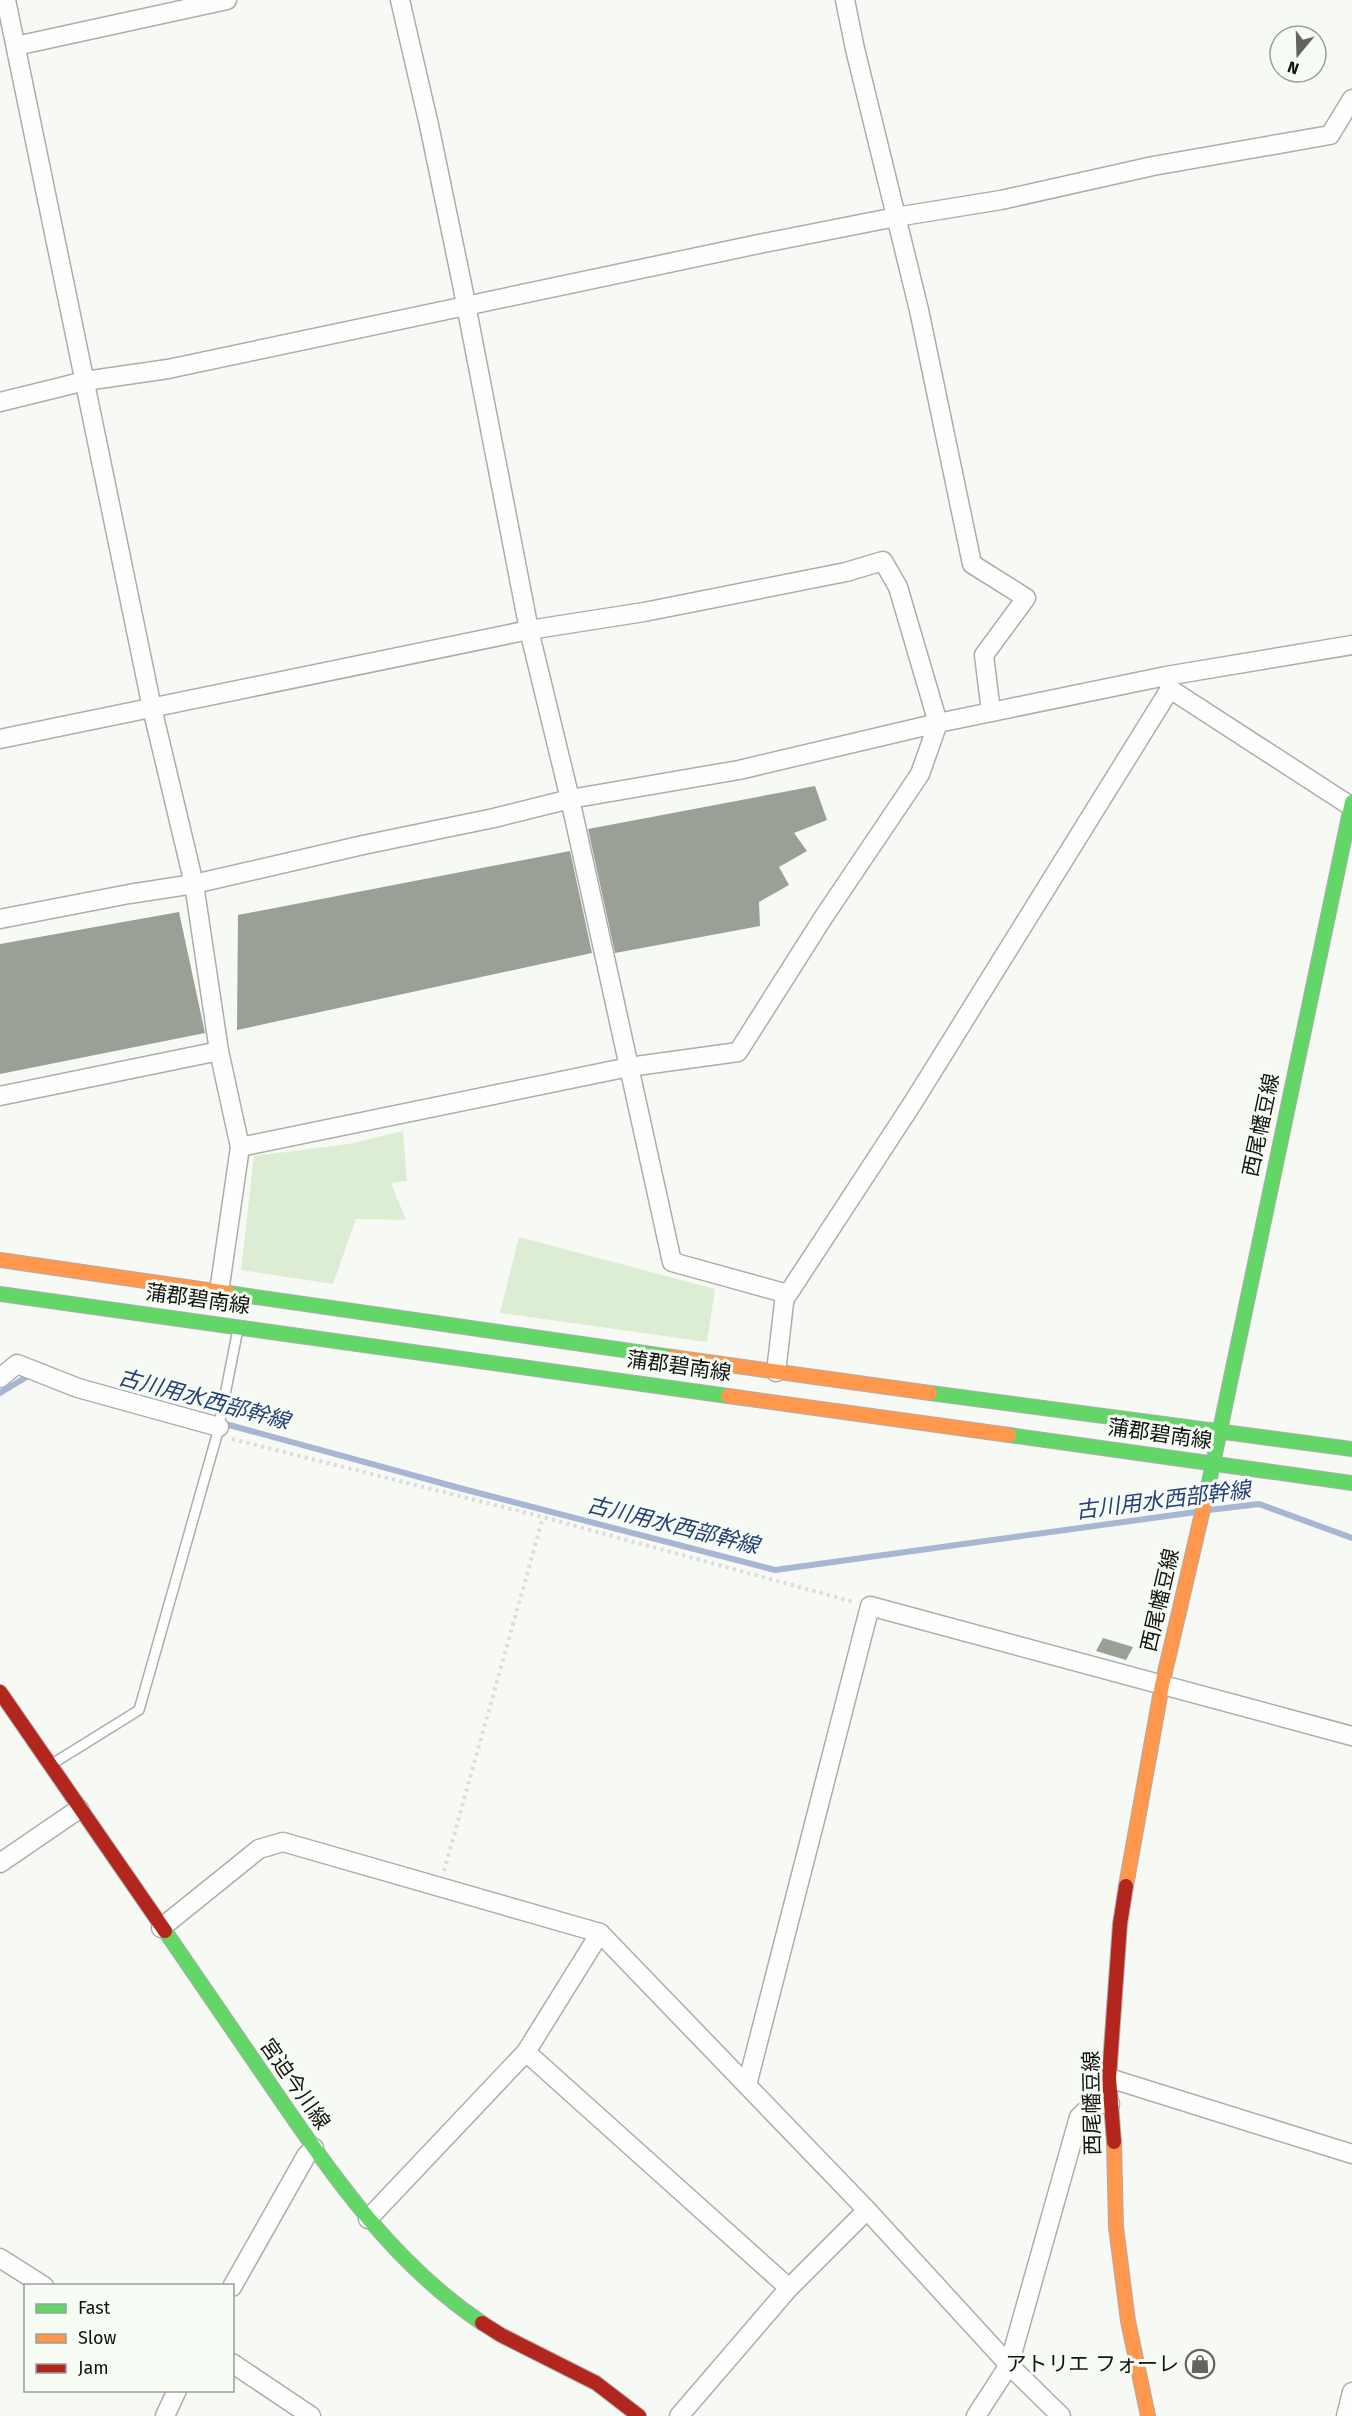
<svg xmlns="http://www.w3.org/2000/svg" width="1352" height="2416" font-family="'Fira Sans','Noto Sans JP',sans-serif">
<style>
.green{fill:#ddedd3}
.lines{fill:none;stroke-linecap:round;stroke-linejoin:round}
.stream{stroke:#a6b6d3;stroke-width:6}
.building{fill:#9ba097}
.lane-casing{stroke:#acaeab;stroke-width:12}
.street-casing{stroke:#acaeab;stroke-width:21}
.fast-casing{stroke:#acaeab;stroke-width:16}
.slow-casing{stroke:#acaeab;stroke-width:16}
.jam-casing{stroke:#acaeab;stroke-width:16}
.path{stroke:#dbdbdb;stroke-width:4;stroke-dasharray:3 4.5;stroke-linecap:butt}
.lane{stroke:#fefefe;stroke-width:9}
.street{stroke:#fefefe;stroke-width:18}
.fast{stroke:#63d668;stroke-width:14}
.slow{stroke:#ff974d;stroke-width:14}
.jam{stroke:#b3261e;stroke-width:14}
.labels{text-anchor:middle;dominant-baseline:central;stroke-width:6;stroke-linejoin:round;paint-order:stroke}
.street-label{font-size:21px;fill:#131412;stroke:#f6fbf3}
.poi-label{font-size:21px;fill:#131412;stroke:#f6fbf3;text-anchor:end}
.water-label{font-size:22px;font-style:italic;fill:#264077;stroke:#f6fbf3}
</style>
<rect width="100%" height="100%" fill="#f7f9f5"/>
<!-- green -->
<g class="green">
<path d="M 403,1131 L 407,1181 L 391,1183 L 406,1220 L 356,1219 L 333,1284 L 241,1270 L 254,1156 L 349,1144 Z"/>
<path d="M 519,1237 L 715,1289 L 707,1342 L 500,1313 Z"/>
</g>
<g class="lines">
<!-- stream -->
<g class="stream">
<path d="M 0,1393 L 33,1373"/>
<path d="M 222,1423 L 463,1489 L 775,1570 L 1196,1512"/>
<path d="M 1209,1510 L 1259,1504 L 1352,1538"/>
</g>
</g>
<!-- building -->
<g class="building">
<path d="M 815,786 L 827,820 L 794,833 L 807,851 L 779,867 L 789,885 L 759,902 L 760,926 L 615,953 L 588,829 Z"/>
<path d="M 570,851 L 592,953 L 237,1030 L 238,915 Z"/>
<path d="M 179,912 L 205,1033 L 0,1074 L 0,944 Z"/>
<path d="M 1103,1638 L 1133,1647 L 1126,1660 L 1096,1651 Z"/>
</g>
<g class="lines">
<!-- lane casing -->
<g class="lane-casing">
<path id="lane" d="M 52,1764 L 139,1710 L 217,1435 L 238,1329"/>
</g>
<!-- street casing -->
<g class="street-casing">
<g id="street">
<path d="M 6,0 L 152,708 L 194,884 L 219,1051 L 240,1147 L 219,1292"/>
<path d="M 400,0 L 429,125 L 462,284 L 529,630 L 570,799 L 672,1262 L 788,1294 L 914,1101 L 1170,689"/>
<path d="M 845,0 L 855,49 L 919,310 L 972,564 L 1026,598 L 984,655 L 991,712"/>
<path d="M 16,46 L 227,0"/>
<path d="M 0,402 L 85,381 L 168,369 L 754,245 L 896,217 L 1001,200 L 1153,166 L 1330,135 L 1352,99"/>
<path d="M 1166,677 L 1170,689 L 1352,807"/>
<path d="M 0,739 L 529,630 L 644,612 L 846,572 L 883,561 L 898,587 L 938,723 L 920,774 L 823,918 L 738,1052 L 629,1067 L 240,1147"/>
<path d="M 0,919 L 129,894 L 194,884 L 363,845 L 494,818 L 570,799 L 739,770 L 938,723 L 1166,676 L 1352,645"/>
<path d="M 0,1096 L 219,1051"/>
<path d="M 776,1372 L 785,1294"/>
<path d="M 0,1378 L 17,1364 L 78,1388 L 219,1427"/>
<path d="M 0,1863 L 79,1809"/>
<path d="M 161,1928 L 259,1849 L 283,1842 L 600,1933 L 867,2210 L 1009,2365 L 1061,2416"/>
<path d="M 526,2052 L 789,2288"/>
<path d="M 1109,2078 L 1352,2154"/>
<path d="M 747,2085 L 870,1606 L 1352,1736"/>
<path d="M 368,2219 L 526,2052 L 600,1933"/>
<path d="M 0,2258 L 44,2286"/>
<path d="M 232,2287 L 306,2156 L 314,2148"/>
<path d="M 232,2363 L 311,2416"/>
<path d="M 165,2416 L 177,2390"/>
<path d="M 679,2416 L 789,2288 L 867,2210"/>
<path d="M 976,2416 L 1009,2365 L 1079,2117 L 1093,2104 L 1110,2104"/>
<path d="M 1346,2416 L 1352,2392"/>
</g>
</g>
<!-- fast casing -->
<g class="fast-casing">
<g id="fast">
<path d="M 228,1293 L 672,1357"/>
<path d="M 0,1294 L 728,1396"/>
<path d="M 930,1393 L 1352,1449"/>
<path d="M 1009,1435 L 1352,1483"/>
<path d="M 1207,1492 L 1352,802"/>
<path d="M 165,1931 C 202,1985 239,2039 276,2093 C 335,2179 394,2264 482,2323"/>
</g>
</g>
<!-- slow casing -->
<g class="slow-casing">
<g id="slow">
<path d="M 0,1260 L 228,1293"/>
<path d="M 672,1357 L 930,1393"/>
<path d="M 728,1396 L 1009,1435"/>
<path d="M 1126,1886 L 1162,1685 L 1207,1492"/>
<path d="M 1114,2142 L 1116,2227 L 1128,2321 L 1148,2416"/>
</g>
</g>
<!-- jam casing -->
<g class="jam-casing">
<g id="jam">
<path d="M 0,1692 L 165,1931"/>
<path d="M 1114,2142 L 1109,2078 L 1120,1924 L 1126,1886"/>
<path d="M 482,2323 L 501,2335 L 596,2383 L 639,2416"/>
</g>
</g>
<!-- path -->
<g class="path">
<path d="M 232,1439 L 543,1517 L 854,1602"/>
<path d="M 444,1871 L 543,1517"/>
</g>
<!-- lane -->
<use href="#lane" class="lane"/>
<!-- street -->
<use href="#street" class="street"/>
<!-- fast -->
<use href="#fast" class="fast"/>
<!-- slow -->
<use href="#slow" class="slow"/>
<!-- jam -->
<use href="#jam" class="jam"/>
</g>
<!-- icons -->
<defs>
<g id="shop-ring" transform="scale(1.5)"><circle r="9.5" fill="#f6fbf3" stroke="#636461" stroke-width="1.5"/><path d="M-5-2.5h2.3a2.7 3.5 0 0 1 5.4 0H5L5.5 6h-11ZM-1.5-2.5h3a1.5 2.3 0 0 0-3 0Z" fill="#636461"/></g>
</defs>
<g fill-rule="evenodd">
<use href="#shop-ring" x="1200" y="2364"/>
</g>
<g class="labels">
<!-- street labels -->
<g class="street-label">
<text transform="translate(1261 1125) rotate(-78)">西尾幡豆線</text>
<text transform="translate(198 1299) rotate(8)">蒲郡碧南線</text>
<text transform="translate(679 1366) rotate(8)">蒲郡碧南線</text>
<text transform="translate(1160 1434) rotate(8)">蒲郡碧南線</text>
<text transform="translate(1160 1600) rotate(-77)">西尾幡豆線</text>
<text transform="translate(295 2084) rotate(55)">宮迫今川線</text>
<text transform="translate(1092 2103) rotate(-91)">西尾幡豆線</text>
</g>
<!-- poi labels -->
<g class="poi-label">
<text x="1179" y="2364">アトリエ フォーレ</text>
</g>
<!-- water labels -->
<g class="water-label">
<text transform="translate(204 1399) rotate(15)">古川用水西部幹線</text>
<text transform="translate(1163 1500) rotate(-7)">古川用水西部幹線</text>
<text transform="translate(673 1525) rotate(14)">古川用水西部幹線</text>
</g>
</g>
<!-- legend -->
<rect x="24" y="2284" width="210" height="108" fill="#f6fbf3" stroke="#9b9f99" stroke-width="1.5"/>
<rect x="36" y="2304" width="30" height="9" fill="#63d668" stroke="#9b9f99" stroke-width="1.5"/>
<text x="78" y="2314" font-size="18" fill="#131412">Fast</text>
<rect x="36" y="2334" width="30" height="9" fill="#ff974d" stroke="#9b9f99" stroke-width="1.5"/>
<text x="78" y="2344" font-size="18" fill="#131412">Slow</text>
<rect x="36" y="2364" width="30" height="9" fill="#b3261e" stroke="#9b9f99" stroke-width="1.5"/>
<text x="78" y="2374" font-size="18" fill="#131412">Jam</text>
<!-- north arrow -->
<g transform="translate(1298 54) rotate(199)"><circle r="28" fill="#f6fbf3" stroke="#9b9f99" stroke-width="1.5"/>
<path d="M0-4.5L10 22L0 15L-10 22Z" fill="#636461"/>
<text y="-9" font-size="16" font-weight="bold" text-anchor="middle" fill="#131412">N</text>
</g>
</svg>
